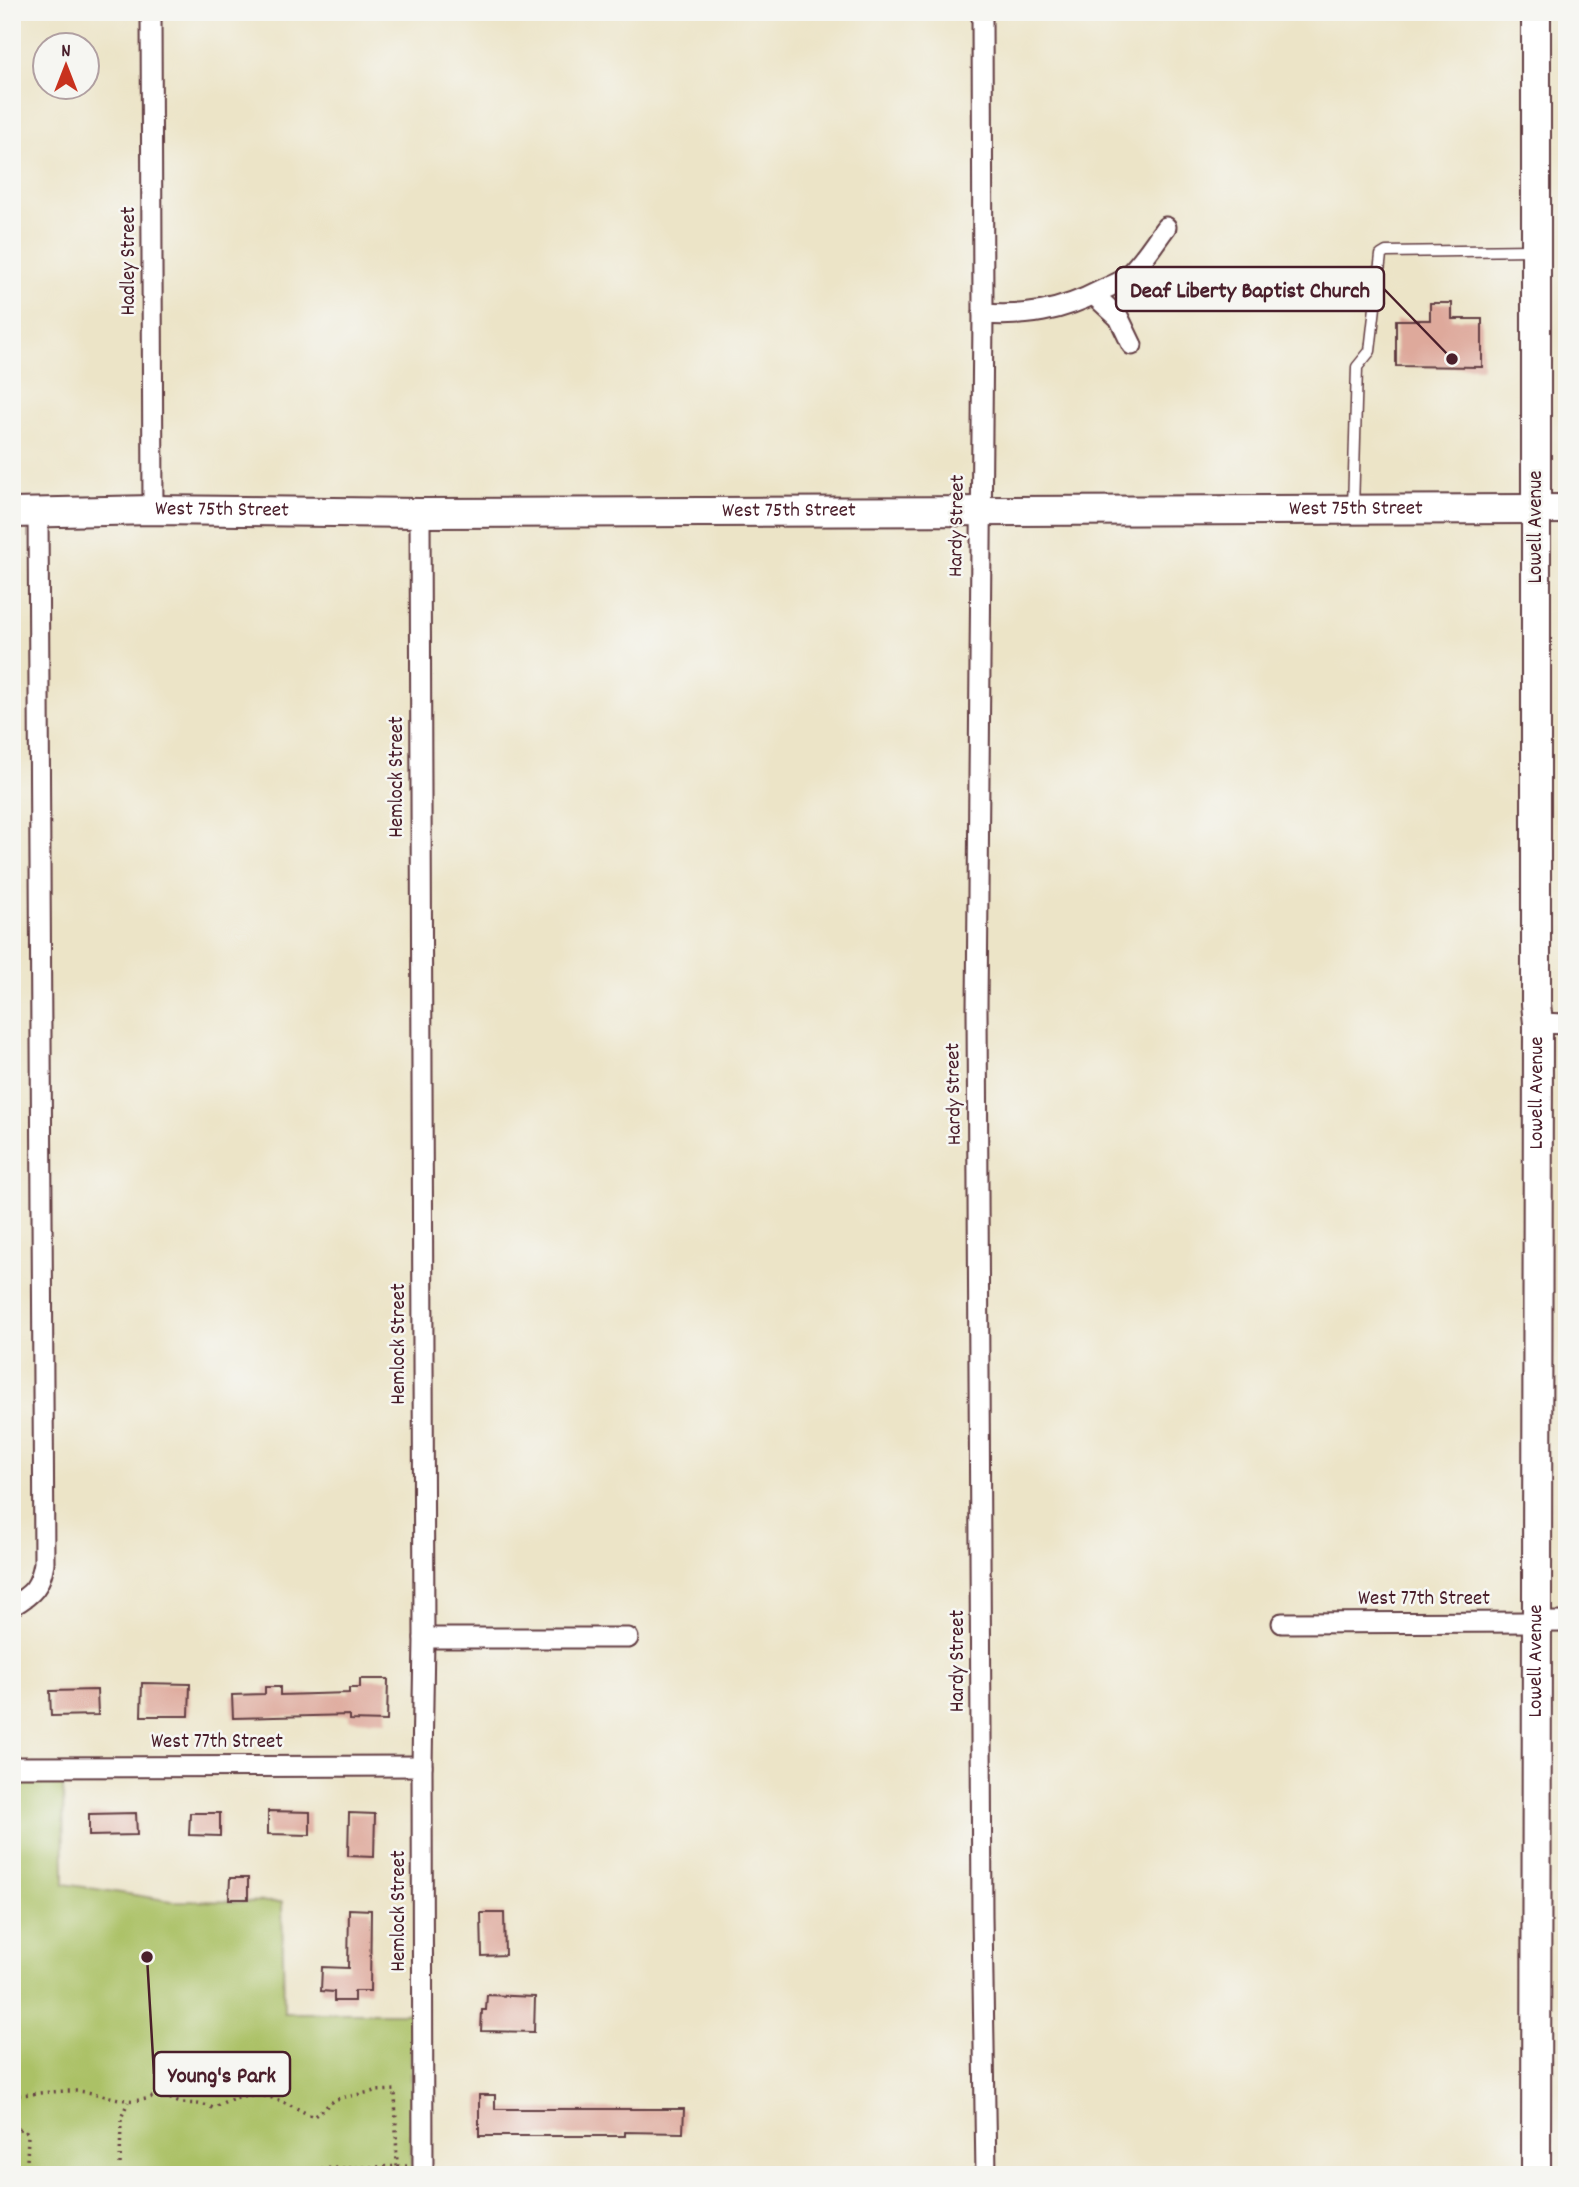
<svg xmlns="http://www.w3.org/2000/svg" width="1579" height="2187" font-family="Dekko,sans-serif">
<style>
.green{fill:#abc166;stroke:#7a7048;stroke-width:2}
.building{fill:#dea99b}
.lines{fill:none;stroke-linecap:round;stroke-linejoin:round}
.lane-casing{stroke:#623d42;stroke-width:13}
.street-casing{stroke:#623d42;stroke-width:23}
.secondary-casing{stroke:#623d42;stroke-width:32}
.path{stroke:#623d42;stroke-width:3.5;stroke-dasharray:2 5;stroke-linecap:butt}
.lane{stroke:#fff;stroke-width:10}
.street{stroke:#fff;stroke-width:19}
.secondary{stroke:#fff;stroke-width:28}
.labels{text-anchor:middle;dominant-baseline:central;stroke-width:5;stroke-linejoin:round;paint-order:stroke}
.street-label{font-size:21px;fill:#4a1f2b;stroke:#f6f6f2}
.leader{fill:none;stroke:#4a1f2b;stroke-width:2.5}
.callout-dot{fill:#4a1f2b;stroke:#f6f6f2;stroke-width:2.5}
.callout{fill:#f6f6f2;stroke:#4a1f2b;stroke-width:2.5}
.callout-label{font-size:23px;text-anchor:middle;font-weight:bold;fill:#4a1f2b}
</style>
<rect width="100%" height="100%" fill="#f6f6f2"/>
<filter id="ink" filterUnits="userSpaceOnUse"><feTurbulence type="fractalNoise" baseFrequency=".0143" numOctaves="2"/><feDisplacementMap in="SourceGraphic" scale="14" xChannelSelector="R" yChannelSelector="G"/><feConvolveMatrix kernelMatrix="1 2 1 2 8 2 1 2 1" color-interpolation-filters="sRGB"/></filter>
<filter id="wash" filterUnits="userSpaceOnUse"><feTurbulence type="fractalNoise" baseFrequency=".00686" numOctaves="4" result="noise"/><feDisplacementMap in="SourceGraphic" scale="28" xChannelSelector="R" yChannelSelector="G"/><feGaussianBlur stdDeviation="1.57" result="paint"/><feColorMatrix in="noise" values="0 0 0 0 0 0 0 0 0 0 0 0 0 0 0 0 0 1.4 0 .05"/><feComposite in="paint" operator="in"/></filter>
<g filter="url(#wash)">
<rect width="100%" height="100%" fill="#ece4c7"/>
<!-- green -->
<path class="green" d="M 12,1776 L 63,1776 L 64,1884 L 172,1901 L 282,1902 L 284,2013 L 411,2013 L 411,2175 L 12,2175 Z"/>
<g id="blocks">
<!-- building -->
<g class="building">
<path d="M 1430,303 L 1452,303 L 1452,319 L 1482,319 L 1482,367 L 1396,366 L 1396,320 L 1430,320 Z"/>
<path d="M 360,1679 L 388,1679 L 387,1721 L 349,1720 L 349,1715 L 233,1718 L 232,1695 L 265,1694 L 265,1687 L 280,1687 L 280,1695 L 349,1693 L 349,1688 L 360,1688 Z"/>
<path d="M 142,1683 L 190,1684 L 189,1716 L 141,1716 Z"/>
<path d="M 97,1690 L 98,1715 L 51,1716 L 50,1691 Z"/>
<path d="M 268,1811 L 310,1812 L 310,1835 L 268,1834 Z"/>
<path d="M 136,1813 L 137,1835 L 89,1836 L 89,1814 Z"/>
<path d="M 190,1813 L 220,1813 L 220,1836 L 189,1835 Z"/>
<path d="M 349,1813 L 375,1814 L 374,1857 L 348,1856 Z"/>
<path d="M 230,1878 L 248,1878 L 248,1899 L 229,1899 Z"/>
<path d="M 349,1909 L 371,1910 L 370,1991 L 354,1991 L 354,2001 L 334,2001 L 334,1992 L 321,1991 L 322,1967 L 348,1968 Z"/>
<path d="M 481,1913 L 504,1913 L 505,1955 L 482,1956 Z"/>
<path d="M 487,1995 L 535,1997 L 534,2032 L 481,2031 L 482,2010 L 486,2010 Z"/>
<path d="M 479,2095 L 495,2095 L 495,2109 L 684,2109 L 683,2133 L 625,2132 L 625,2136 L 479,2136 Z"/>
</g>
</g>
</g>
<g filter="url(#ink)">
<use href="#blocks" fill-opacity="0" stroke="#623d42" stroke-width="2"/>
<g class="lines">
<!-- lane casing -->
<g class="lane-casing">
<path id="lane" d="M 1353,509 L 1357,367 L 1370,351 L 1381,255 L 1386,252 L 1532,250"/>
</g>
<!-- street casing -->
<g class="street-casing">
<g id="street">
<path d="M 151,12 L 153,510"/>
<path d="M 982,12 L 983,314 L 977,1010 L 982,1916 L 986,2175"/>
<path d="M 1094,295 L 1119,318 L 1132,345"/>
<path d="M 983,314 C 1025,317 1062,311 1100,291 C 1108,287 1117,284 1124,279 C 1141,265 1153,244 1166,227"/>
<path d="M 420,513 L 424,1638 L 422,1766 L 423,2175"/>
<path d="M 1538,1023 L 1567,1024"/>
<path d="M 12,1606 C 33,1594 40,1587 44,1563 L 38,513"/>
<path d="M 1282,1623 L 1567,1622"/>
<path d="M 424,1638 L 628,1638"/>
<path d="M 12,1767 L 422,1766"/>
</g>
</g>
<!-- secondary casing -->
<g class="secondary-casing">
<g id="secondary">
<path id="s1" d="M 12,513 L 153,510 L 420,513 L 1567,509"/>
<path id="s2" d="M 1536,2175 L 1538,1023 L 1536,1004 L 1536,12"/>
</g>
</g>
<!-- path -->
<g class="path">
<path d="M 12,2096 C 32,2094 53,2091 73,2091 C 105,2091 129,2110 159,2094 C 167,2096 175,2102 182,2103 C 194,2104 202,2103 213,2108 C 253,2084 276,2097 313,2117 L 336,2099 L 375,2091 L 395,2090 L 397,2167"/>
<path d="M 12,2128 L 25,2130 L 28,2134 L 27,2162"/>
<path d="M 120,2164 L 121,2118 L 128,2102"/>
<path d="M 267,2175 L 273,2170 L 407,2166"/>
</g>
<!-- lane -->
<use href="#lane" class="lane"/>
<!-- street -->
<use href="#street" class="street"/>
<!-- secondary -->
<use href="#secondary" class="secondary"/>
</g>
</g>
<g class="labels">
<!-- street labels -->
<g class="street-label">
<text transform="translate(130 261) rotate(-90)">Hadley Street</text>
<text stroke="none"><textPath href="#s1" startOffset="1344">West 75th Street</textPath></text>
<text stroke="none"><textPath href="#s1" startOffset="210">West 75th Street</textPath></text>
<text stroke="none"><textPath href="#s1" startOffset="777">West 75th Street</textPath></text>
<text transform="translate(958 526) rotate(-89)">Hardy Street</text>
<text transform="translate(1537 527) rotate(-90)">Lowell Avenue</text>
<text transform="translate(398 777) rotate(-90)">Hemlock Street</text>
<text stroke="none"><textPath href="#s2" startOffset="1082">Lowell Avenue</textPath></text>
<text transform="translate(955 1094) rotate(-91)">Hardy Street</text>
<text transform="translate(400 1344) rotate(-90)">Hemlock Street</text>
<text x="1424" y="1600">West 77th Street</text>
<text stroke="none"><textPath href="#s2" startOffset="514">Lowell Avenue</textPath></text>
<text transform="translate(959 1661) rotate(-90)">Hardy Street</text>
<text x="217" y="1743">West 77th Street</text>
<text transform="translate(400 1911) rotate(-90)">Hemlock Street</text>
</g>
</g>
<!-- callouts -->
<path class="leader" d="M1452 359L1384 289M147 1957L154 2074"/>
<g class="callout-dot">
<circle cx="1452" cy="359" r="7"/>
<circle cx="147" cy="1957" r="7"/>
</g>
<g class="callout">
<rect x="1116" y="267" width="268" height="44" rx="7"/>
<rect x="154" y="2052" width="136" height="44" rx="7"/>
</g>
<g class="callout-label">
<text x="1250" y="297">Deaf Liberty Baptist Church</text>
<text x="222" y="2082">Young's Park</text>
</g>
<!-- margin -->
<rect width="1579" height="2187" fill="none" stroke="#f6f6f2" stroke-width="42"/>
<!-- north arrow -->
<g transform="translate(66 66)"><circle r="33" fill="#f6f6f2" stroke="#b1a0a2" stroke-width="2"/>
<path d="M0-5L12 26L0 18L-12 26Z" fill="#c8321e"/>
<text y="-10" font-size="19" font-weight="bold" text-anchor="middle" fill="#4a1f2b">N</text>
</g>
</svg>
